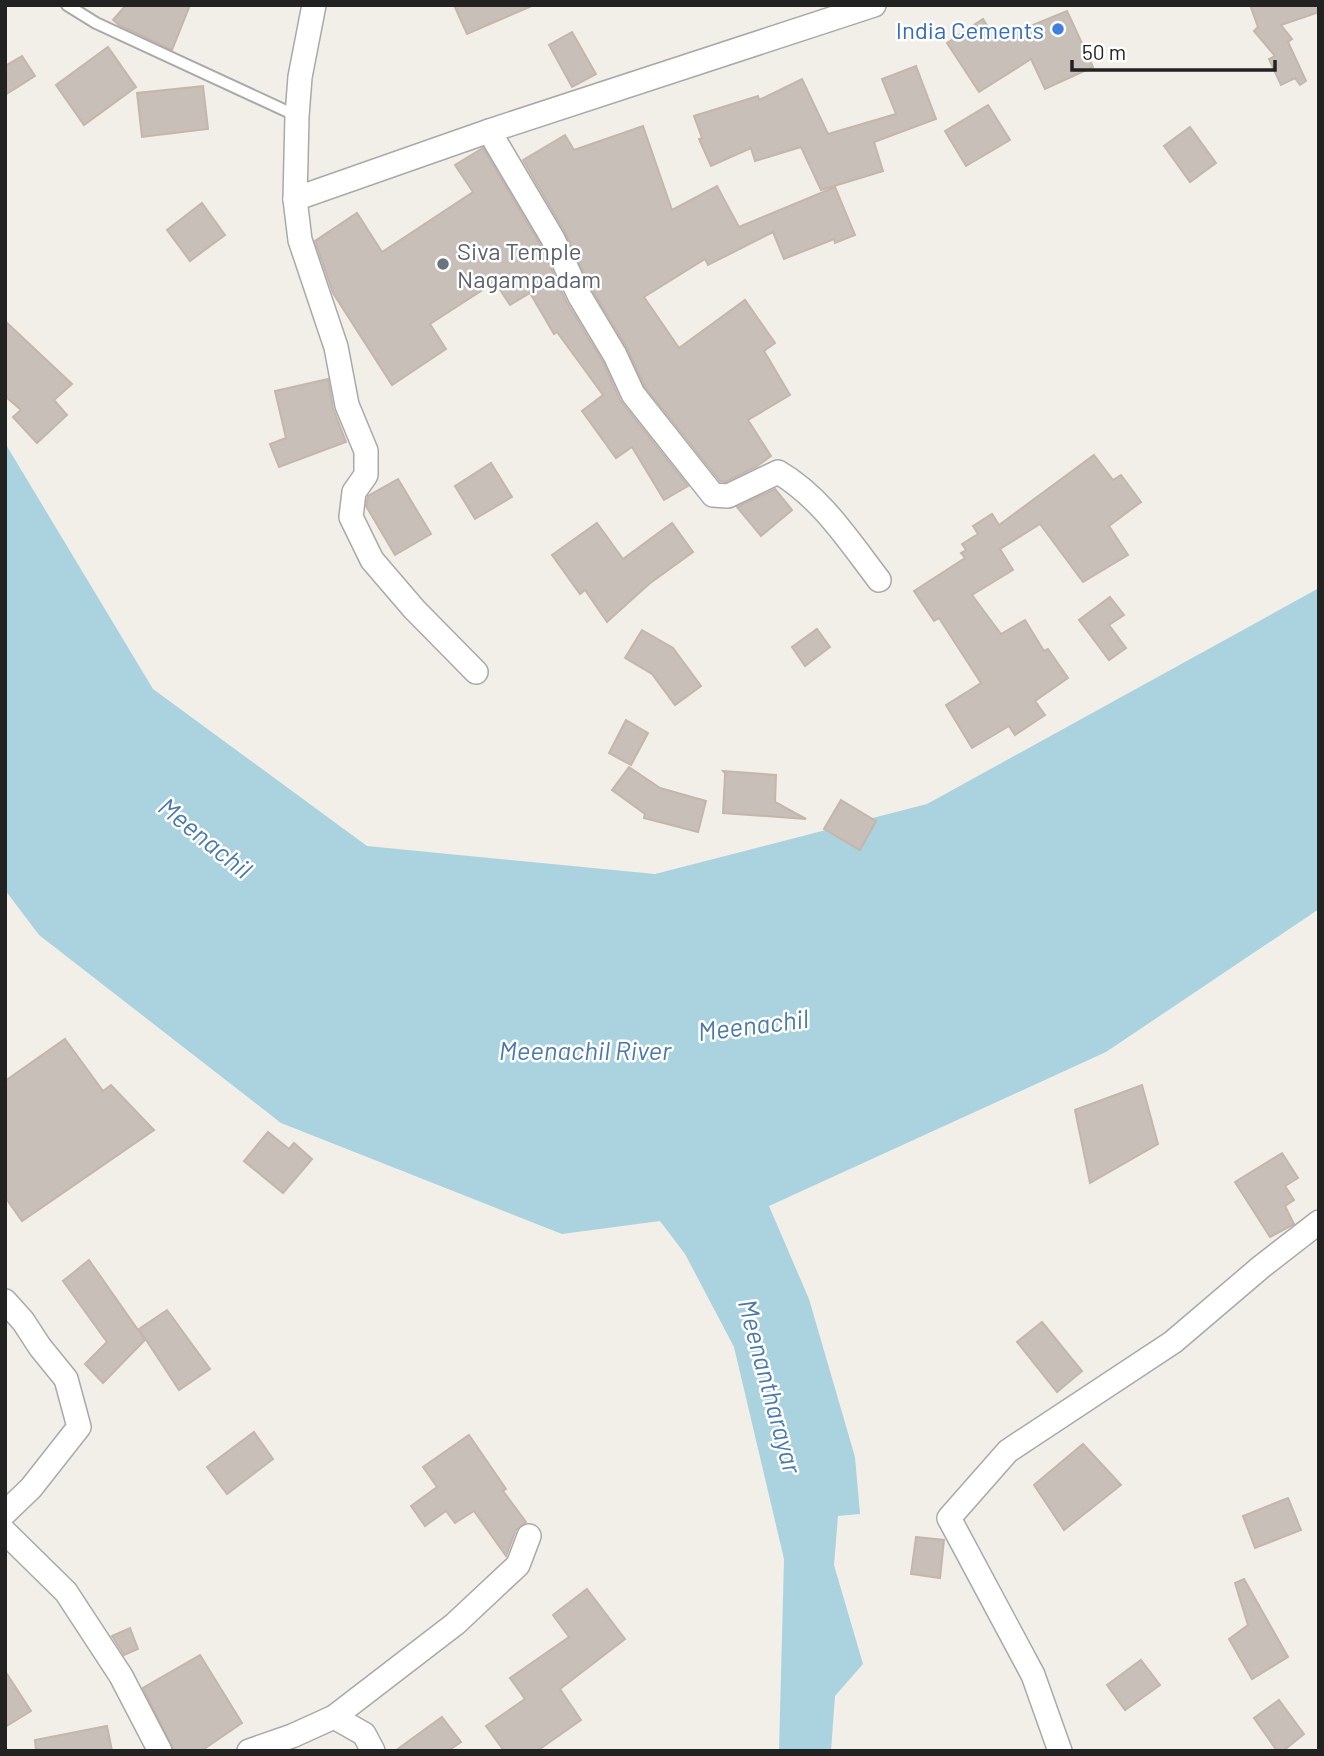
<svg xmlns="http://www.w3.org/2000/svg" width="1324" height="1756" font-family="Barlow,sans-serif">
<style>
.water{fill:#aad3df}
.building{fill:#c7bfb8;stroke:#c4b6ab;stroke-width:2}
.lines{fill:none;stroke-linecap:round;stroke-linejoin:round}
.lane-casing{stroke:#a9a9a9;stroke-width:14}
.street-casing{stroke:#a9a9a9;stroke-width:26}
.lane{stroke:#fff;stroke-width:10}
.street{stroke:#fff;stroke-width:23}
.shop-dot{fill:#3f7fe0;stroke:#fff;stroke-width:2.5}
.worship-dot{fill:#6b7280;stroke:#fff;stroke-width:2.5}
.labels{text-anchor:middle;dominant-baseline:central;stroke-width:5;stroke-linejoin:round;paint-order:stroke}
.shop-label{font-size:24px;fill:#366cbe;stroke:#fff;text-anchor:end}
.worship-label{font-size:24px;fill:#5b616d;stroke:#fff;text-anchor:start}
.water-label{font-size:26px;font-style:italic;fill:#4a7aab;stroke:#fff}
</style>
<rect width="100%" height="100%" fill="#f2efe9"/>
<!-- water -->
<path class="water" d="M 5,443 L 153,689 L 367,846 L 655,874 L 927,804 L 1319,588 L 1319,909 L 1106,1052 L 769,1206 L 809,1299 L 855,1457 L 860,1514 L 838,1516 L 834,1565 L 863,1664 L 835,1696 L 831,1751 L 779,1751 L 784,1559 L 734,1347 L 685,1254 L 660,1221 L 562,1234 L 281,1123 L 39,935 L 5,890 Z"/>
<!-- building -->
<g class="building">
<path d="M 126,5 L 190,5 L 172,50 L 119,25 L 113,20 Z"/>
<path d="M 454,5 L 534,5 L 467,34 Z"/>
<path d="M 1250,5 L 1319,5 L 1319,12 L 1281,25 L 1292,39 L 1288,42 L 1306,81 L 1300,85 L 1295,78 L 1281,85 L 1269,59 L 1275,56 L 1254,31 L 1258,27 Z"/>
<path d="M 1067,11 L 1093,67 L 1045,89 L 1031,59 L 979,92 L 947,43 L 983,19 L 996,40 Z"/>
<path d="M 572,32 L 596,74 L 572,87 L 549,45 Z"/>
<path d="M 108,47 L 136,87 L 84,125 L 56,85 Z"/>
<path d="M 22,56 L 35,76 L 5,95 L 5,66 Z"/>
<path d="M 916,66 L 936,119 L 874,142 L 883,171 L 821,190 L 801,147 L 755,161 L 751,148 L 711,166 L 699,139 L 702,138 L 694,116 L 758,96 L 759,100 L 802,79 L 828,134 L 896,114 L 882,79 Z"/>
<path d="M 203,86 L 208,129 L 142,137 L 137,93 Z"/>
<path d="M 988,105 L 1010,140 L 966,166 L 945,131 Z"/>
<path d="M 643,126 L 672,210 L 717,186 L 739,227 L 835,187 L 855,235 L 835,243 L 834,239 L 784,259 L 773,232 L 708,265 L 705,259 L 644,297 L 679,348 L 745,300 L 775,343 L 764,351 L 790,395 L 748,420 L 771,456 L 756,467 L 725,482 L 720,481 L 645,387 L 627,348 L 591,288 L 565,232 L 523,160 L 565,135 L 574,150 Z"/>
<path d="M 1190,127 L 1216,163 L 1190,182 L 1164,146 Z"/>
<path d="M 483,148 L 541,246 L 566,301 L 603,362 L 620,400 L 688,486 L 664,500 L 632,447 L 616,458 L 582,411 L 603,395 L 557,332 L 554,334 L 530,293 L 510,305 L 495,282 L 430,324 L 446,349 L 392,385 L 333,293 L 315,241 L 357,213 L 382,252 L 473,192 L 455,165 Z"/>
<path d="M 202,203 L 225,235 L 190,261 L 167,230 Z"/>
<path d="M 5,321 L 72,384 L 54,400 L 67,415 L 37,443 L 13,417 L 21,410 L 5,396 Z"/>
<path d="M 328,379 L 333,408 L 346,442 L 279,467 L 270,444 L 286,438 L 275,391 Z"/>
<path d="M 1094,455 L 1113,480 L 1121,475 L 1141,502 L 1109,526 L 1128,555 L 1083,582 L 1040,524 L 1000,549 L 1013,570 L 972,595 L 1001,634 L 1025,620 L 1044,651 L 1048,649 L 1068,678 L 1035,701 L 1045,715 L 1015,735 L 1009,726 L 972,748 L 946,705 L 981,683 L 939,618 L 934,621 L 914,591 L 965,558 L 961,553 L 966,550 L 962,544 L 978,534 L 973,526 L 992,514 L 999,525 Z"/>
<path d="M 491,463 L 512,497 L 475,519 L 455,486 Z"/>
<path d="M 398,479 L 431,534 L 395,555 L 366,506 L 368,496 Z"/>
<path d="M 775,489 L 792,510 L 761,536 L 737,507 Z"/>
<path d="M 597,523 L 623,559 L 672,523 L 693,552 L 649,584 L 607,622 L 585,590 L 580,594 L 552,555 Z"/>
<path d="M 1110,597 L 1124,615 L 1109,625 L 1126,648 L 1109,660 L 1079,620 Z"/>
<path d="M 817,629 L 830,647 L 805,666 L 792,647 Z"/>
<path d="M 642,630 L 673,648 L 701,686 L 675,705 L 652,674 L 625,658 Z"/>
<path d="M 626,720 L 648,733 L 631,765 L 609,753 Z"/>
<path d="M 629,767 L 660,788 L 706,801 L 698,832 L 644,818 L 645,814 L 612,790 Z"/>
<path d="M 723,771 L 776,775 L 775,802 L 806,819 L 723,813 L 725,775 L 727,776 Z"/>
<path d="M 841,800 L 876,821 L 860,850 L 824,829 Z"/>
<path d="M 65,1039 L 103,1091 L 111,1085 L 154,1130 L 22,1221 L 5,1197 L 5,1081 Z"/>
<path d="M 1142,1085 L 1158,1144 L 1090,1183 L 1075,1110 Z"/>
<path d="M 268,1132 L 289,1149 L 294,1143 L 312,1159 L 283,1193 L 244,1161 Z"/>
<path d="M 1282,1153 L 1298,1178 L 1285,1186 L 1294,1200 L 1285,1206 L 1294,1224 L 1270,1237 L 1235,1182 Z"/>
<path d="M 89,1260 L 145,1340 L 103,1383 L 85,1364 L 107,1342 L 63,1281 Z"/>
<path d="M 167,1310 L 210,1369 L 179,1390 L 139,1329 Z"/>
<path d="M 1042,1322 L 1082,1371 L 1057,1392 L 1017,1342 Z"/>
<path d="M 254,1432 L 273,1459 L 227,1494 L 207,1467 Z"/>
<path d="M 469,1435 L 506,1489 L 503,1491 L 526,1522 L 516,1530 L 506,1556 L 474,1511 L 455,1523 L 446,1511 L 425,1526 L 411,1506 L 437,1487 L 423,1467 Z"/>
<path d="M 1083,1444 L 1121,1485 L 1064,1530 L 1034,1485 Z"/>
<path d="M 1288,1498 L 1301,1530 L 1255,1548 L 1243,1516 Z"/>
<path d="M 916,1537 L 944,1540 L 940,1578 L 911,1574 Z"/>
<path d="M 1244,1579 L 1288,1657 L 1252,1679 L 1229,1639 L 1248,1625 L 1235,1583 Z"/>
<path d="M 587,1589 L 625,1639 L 560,1689 L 581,1720 L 537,1751 L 504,1751 L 486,1726 L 525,1699 L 510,1678 L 569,1637 L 553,1615 Z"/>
<path d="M 130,1628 L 138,1649 L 124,1655 L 112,1636 Z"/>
<path d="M 200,1655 L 242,1723 L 201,1751 L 174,1751 L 143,1688 Z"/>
<path d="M 1141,1660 L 1160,1685 L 1125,1710 L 1107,1685 Z"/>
<path d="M 5,1671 L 31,1711 L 5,1727 Z"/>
<path d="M 1279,1700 L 1304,1734 L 1283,1751 L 1277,1751 L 1254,1718 Z"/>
<path d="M 442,1717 L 461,1742 L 448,1751 L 395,1751 Z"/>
<path d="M 107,1726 L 112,1751 L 36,1751 L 35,1740 Z"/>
</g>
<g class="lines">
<!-- lane casing -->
<g class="lane-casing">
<path id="lane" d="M 67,5 L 96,23 L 297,116"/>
</g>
<!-- street casing -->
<g class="street-casing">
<g id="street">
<path d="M 314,5 L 300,77 L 297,116 L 295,199 L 300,240 L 336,347 L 347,405 L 366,451 L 366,475 L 354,492 L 351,517 L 372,560 L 414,609 L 476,672"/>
<path d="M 489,131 L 553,239 L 579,295 L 615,355 L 633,394 L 713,495 L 728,496 L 778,472 C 821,497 849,541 879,580"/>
<path d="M 295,199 L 489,131 L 874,5"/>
<path d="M 5,1301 L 23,1321 L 40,1347 L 66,1379 L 79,1427 L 31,1488 L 5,1513"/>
<path d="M 5,1532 L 66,1592 L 121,1676 L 160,1751"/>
<path d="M 334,1717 L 364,1734 L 373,1751"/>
<path d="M 249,1751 L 292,1736 L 334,1717 L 455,1624 L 518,1565 L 529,1536"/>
<path d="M 1060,1751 L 1033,1675 L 949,1518 L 1008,1451 L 1173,1342 L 1261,1267 L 1319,1222"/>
</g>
</g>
<!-- lane -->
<use href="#lane" class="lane"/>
<!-- street -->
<use href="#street" class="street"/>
</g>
<!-- markers -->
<circle class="shop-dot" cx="1058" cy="29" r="7"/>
<circle class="worship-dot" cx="443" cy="264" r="7"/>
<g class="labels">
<!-- shop labels -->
<g class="shop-label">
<text x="1044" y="29">India Cements</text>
</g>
<!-- worship labels -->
<g class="worship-label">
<text x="457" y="250">Siva Temple<tspan x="457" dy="28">Nagampadam</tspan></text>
</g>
<!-- water labels -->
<g class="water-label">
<text transform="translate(206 837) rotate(39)">Meenachil</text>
<text transform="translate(753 1024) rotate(-7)">Meenachil</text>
<text x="585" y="1049">Meenachil River</text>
<text transform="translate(771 1386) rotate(75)">Meenantharayar</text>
</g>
</g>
<!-- border -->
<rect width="1324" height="1756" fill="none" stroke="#222222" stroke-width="14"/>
<!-- scale -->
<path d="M1072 60v10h203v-10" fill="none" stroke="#222222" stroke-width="3.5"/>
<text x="1082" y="60" font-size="21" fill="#222222" stroke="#ffffff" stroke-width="5" paint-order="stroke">50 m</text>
</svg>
